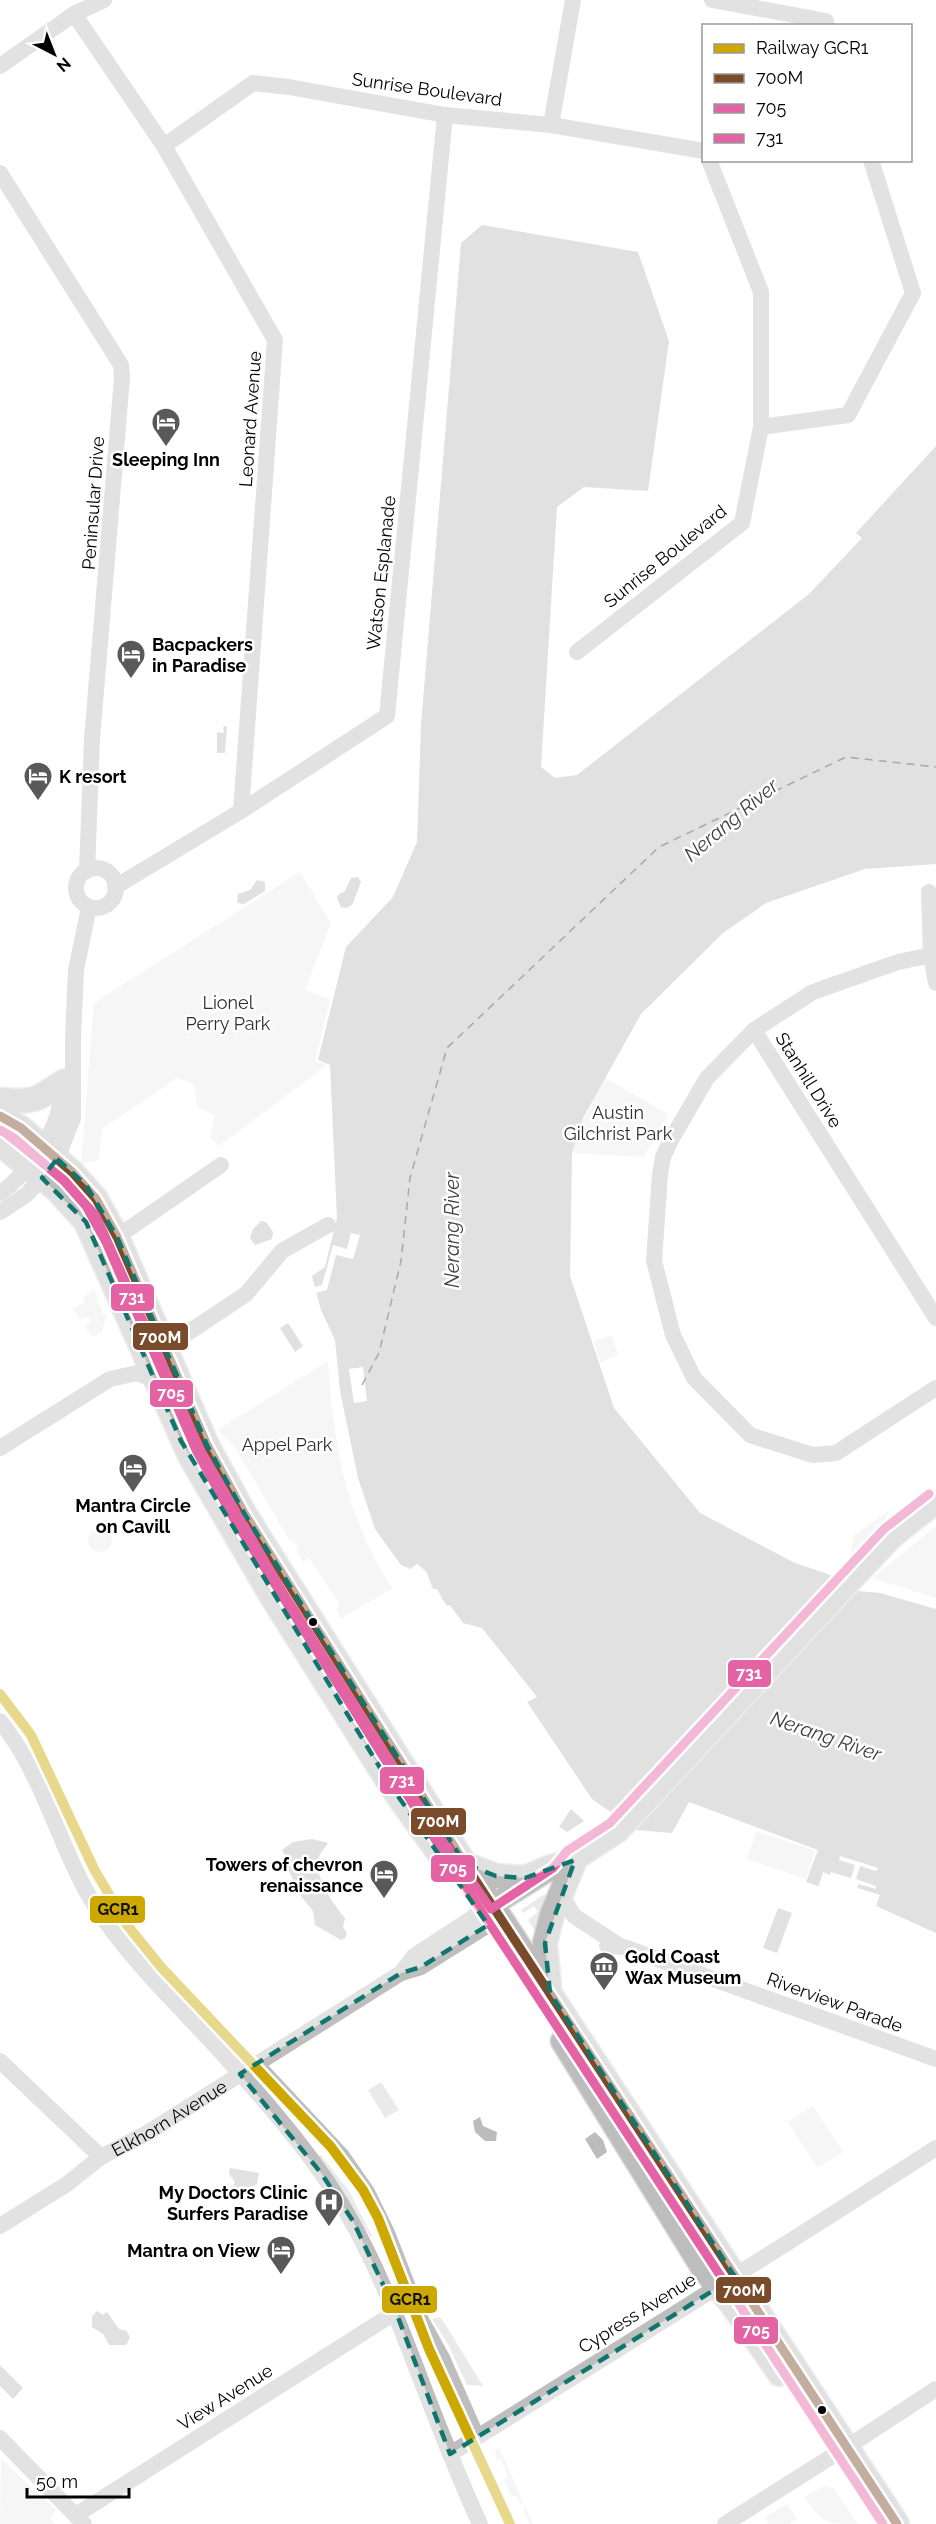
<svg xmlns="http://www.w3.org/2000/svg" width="936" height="2524" font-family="Raleway,sans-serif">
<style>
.green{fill:#eaeaea}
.water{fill:#bcbcbc}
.pier{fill:#fff}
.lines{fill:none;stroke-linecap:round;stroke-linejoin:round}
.ferry{stroke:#404040;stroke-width:1.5;stroke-dasharray:8 6;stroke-linecap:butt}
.major-casing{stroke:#dbdbdb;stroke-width:24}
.highway-casing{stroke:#dbdbdb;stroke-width:27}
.minor{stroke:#bebebe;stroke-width:16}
.major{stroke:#bdbdbd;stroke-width:21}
.highway{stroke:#bdbdbd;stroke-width:24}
.bus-1-casing{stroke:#fff;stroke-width:14}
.bus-2-casing{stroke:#fff;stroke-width:14}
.bus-3-casing{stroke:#fff;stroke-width:14}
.bus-1{stroke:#7a4b2a;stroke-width:9}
.bus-2{stroke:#e463a4;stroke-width:9}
.bus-3{stroke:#e463a4;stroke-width:9}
.rail-1-casing{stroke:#fff;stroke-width:15}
.rail-1{stroke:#cca800;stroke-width:10}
.marked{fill:none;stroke:#0f766e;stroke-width:4.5;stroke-dasharray:12 8;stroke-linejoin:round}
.bus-dot{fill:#000;stroke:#fff;stroke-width:2}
.labels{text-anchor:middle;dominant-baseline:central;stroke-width:5;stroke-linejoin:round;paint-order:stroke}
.street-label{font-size:18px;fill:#000;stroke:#fff}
.poi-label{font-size:18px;font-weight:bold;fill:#000;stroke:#fff;text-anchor:start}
.park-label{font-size:18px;fill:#2f2f2f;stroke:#fff}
.water-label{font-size:20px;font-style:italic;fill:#404040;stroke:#fff}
.line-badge{stroke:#fff;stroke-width:2}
.badge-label{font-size:16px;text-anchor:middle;font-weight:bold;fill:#fff}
.pale-badge-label{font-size:16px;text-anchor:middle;font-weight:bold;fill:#111}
</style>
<rect width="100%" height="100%" fill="#fff"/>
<!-- green -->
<g class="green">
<path d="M 300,872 L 331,923 L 305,990 L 330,999 L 315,1061 L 327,1065 L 219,1146 L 210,1138 L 215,1115 L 197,1106 L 194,1084 L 177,1078 L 102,1129 L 99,1160 L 81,1164 L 94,1003 Z"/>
<path d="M 605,1078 L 668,1114 L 644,1157 L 572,1153 L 581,1124 Z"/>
<path d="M 94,1288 L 100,1307 L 102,1307 L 102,1314 L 107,1314 L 102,1332 L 93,1336 L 85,1327 L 91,1321 L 88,1317 L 80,1319 L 73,1309 L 85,1302 L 83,1298 Z"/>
<path d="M 612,1335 L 618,1354 L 601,1363 L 594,1341 Z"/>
<path d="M 328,1361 C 333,1440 346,1522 393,1588 L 340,1619 L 337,1609 L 340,1605 L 309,1558 L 303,1562 L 296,1550 L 299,1548 L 293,1540 L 290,1541 L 234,1446 L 218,1430 Z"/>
<path d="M 889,1511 L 882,1527 L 849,1561 L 854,1535 Z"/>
<path d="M 936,1526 L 936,1598 L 873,1578 L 869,1581 Z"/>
<circle cx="100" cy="1540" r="12"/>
<path d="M 756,1831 L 815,1851 L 806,1879 L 747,1859 Z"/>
<path d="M 551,1893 L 542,1931 L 535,1931 L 528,1920 L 538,1912 L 534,1906 L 523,1913 L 521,1910 L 543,1895 Z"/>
<path d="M 381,2082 L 399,2110 L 385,2118 L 368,2090 Z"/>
<path d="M 813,2106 L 843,2152 L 818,2168 L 788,2122 Z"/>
<path d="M 321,2155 L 349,2191 L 372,2236 L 370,2237 L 318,2157 Z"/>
<path d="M 438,2317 L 442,2319 L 483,2386 L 467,2385 L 448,2344 L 432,2319 Z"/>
<path d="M 499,2448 L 533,2524 L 530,2524 L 523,2510 L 525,2508 L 523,2503 L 520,2504 L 517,2497 L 511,2496 L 504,2479 L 508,2476 L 501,2460 L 496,2460 L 495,2451 Z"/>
<path d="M 1,2459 L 56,2510 L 50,2518 L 56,2524 L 0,2524 Z"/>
<path d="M 824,2486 L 834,2489 L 858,2524 C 823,2524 825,2524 804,2497 Z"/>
<path d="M 787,2504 L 797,2519 L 789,2524 L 769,2524 L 765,2517 Z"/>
</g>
<!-- water -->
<g class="water">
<path d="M 482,225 L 638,252 L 669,341 L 648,491 L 584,487 L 557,507 L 541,767 L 555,778 L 577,775 L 809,594 L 862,538 L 856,533 L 936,446 L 936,864 L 865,869 L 766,903 L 723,933 L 641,1014 L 583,1118 L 572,1153 L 570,1276 L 614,1408 L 700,1513 L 795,1563 L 863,1586 L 858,1591 L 880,1593 L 936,1609 L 936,1933 L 876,1906 L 806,1882 L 818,1850 L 689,1802 L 672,1833 L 636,1830 L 592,1799 L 527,1702 L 537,1697 L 482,1628 L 463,1623 L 450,1605 L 448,1606 C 442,1601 441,1595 437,1589 L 433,1589 L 426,1571 L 417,1564 L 410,1569 L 401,1565 L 375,1529 L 358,1478 L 340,1391 L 335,1340 L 321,1310 L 312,1276 L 325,1267 L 337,1218 L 330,1065 L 318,1060 L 346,947 L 393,897 L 417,842 L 421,725 L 461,243 Z"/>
<path d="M 227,726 L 225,753 L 217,753 L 217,732 L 224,733 L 223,727 Z"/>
<path d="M 358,877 L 361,882 L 352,905 L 346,908 L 341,907 L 337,898 L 339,894 L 345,891 L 351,878 Z"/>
<path d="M 257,880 L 265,882 L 265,891 L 244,904 L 237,903 L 238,894 L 250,890 Z"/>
<path d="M 261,1221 L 266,1222 L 273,1232 L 272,1239 L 255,1245 L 250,1238 L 253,1229 Z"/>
<path d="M 288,1323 L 303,1346 L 295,1352 L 280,1328 Z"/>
<path d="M 571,1809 L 584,1821 L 567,1832 L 559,1827 Z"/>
<path d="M 312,1839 L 328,1843 C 325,1848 319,1854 318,1859 C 314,1876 334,1906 345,1918 L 343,1927 L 347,1933 L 345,1938 L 341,1940 L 315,1925 L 313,1911 L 300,1895 L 288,1869 L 289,1863 L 282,1850 L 293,1842 Z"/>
<path d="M 778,1908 L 792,1913 L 777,1953 L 763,1948 Z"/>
<path d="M 480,2117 L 483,2126 L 497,2132 L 496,2141 L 485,2141 L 475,2132 L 473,2121 Z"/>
<path d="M 595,2132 L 603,2140 L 607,2152 L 597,2159 L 585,2139 Z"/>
<path d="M 230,2168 L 259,2173 L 257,2184 L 242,2193 L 235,2192 L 232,2188 L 235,2182 L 229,2174 Z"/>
<path d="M 97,2311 L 103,2315 L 107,2312 L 119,2329 L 127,2331 L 130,2338 L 126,2345 L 109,2345 L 103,2334 L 92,2327 L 92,2316 Z"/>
<path d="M 0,2365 L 23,2388 L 13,2399 L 0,2386 Z"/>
</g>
<!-- pier -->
<g class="pier">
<path d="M 351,1233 L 360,1235 L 353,1259 L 336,1255 L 327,1290 L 316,1293 L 315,1287 L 322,1285 L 333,1245 L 347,1249 Z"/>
<path d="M 363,1367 L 367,1401 L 354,1403 L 349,1369 Z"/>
<path d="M 840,1856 L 878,1868 L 876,1871 L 860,1866 L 856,1879 L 876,1886 L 876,1889 L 859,1884 L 857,1888 L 880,1895 L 876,1906 L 818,1888 L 823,1872 L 830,1875 L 831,1872 L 851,1878 L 855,1865 L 839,1860 Z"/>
</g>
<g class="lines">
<!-- ferry -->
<path class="ferry" d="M 362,1385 L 379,1353 L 401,1261 L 410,1178 L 447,1048 L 659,847 L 846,757 L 936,767"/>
<!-- major casing -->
<g class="major-casing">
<path id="major" d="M 480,1913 L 544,1873 L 575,1860 L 618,1832 L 856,1576 L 893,1537 L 936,1503"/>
</g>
<!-- highway casing -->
<g class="highway-casing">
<g id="highway">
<path d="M 0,1100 C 32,1103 37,1100 63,1082"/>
<path d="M 0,1116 L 21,1128 L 72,1172 L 96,1199 L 117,1237 L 207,1445 L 244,1513 L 465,1864 L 897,2524"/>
<path d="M 0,1144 L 56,1189 L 86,1222 L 190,1456 L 272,1597 L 393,1789 L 450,1869"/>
<path d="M 465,1864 L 496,1876 L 525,1878 L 548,1868 L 575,1860"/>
<path d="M 549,1986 L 545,1943 L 552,1915 L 575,1860"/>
<path d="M 563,2041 L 702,2266 L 733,2306 L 780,2374"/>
</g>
</g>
<!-- minor -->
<g class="minor">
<path d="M 712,0 L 826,21 L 827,26"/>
<path d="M 74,14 L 164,146 L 275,340 L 241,811"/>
<path d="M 0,66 L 74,14 L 104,0"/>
<path d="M 551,125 L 573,0"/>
<path d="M 164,146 L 253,83 L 289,87 L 445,115 L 551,125 L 704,151"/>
<path d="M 0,173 L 121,365 L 122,378 L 92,739 L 87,871"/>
<path d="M 761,427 L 848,415 L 913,293 L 871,160"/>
<path d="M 577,652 L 742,523 L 761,427 L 761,292 L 709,160"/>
<circle cx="96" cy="888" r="20"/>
<path d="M 115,887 L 241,811 L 387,716 L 445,115"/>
<path d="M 929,892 L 931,955 L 936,983"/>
<path d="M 936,954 L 898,962 L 813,992 L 754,1030 L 936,1318"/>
<path d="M 754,1030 L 707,1078 L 672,1138 L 663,1157 L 660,1174 L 654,1261 L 673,1335 L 694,1378 L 750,1435 L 813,1455 L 836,1453 L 936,1388"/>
<path d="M 0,1193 C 25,1176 49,1143 58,1114 C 61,1102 61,1090 64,1077"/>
<path d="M 0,1212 L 26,1195 L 42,1178 L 57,1159 L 73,1118 L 73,1038 L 76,970 L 89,907"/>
<path d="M 117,1237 L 221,1165"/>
<path d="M 165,1348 L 246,1294 L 282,1251 L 328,1225"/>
<path d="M 0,1448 L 110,1379 L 137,1373 L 155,1380"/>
<path d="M 0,1721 C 47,1779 60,1857 103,1918 C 138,1968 182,2009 222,2053 C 257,2092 293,2132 322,2174 C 376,2251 404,2338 438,2424 C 451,2457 465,2491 480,2524"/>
<path d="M 561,1895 L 574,1916 L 620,1946"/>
<path d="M 607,1946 L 624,1947 L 936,2059"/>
<path d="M 401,1973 L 414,1956 L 480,1913"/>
<path d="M 0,2061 L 101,2157"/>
<path d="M 256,2064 L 342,2156 L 367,2192 L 387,2233 L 420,2318 L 442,2358 L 477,2437"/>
<path id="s1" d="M 0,2226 L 67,2184 L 101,2157 L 147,2133 L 401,1973 L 421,1967 L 488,1925"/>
<path d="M 0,2438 L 84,2524"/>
<path d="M 847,2447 L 936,2389"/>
<path d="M 450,2454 C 612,2353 775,2252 936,2148"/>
<path d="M 76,2515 L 396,2312"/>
<path d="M 725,2524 L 834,2455"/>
</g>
<!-- major -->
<use href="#major" class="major"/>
<!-- highway -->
<use href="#highway" class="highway"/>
<!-- bus-1 casing -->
<g class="bus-1-casing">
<path id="bus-1" d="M 0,1116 L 21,1128 L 72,1172 L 96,1199 L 117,1237 L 207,1445 L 244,1513 L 465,1864 L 897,2524"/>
</g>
<!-- bus-2 casing -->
<g class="bus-2-casing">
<path id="bus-2" d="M 0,1130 L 14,1138 L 64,1181 L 86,1206 L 106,1242 L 196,1450 L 234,1519 L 455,1871 L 883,2524"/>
</g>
<!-- bus-3 casing -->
<g class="bus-3-casing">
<path id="bus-3" d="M 8,1135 L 64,1180 L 96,1216 L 201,1451 L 282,1591 L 403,1782 L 491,1909 L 553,1868 L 567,1851 L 610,1823 L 884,1529 L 929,1494"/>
</g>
<!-- bus-1 -->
<use href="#bus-1" class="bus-1"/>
<!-- bus-2 -->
<use href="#bus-2" class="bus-2"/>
<!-- bus-3 -->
<use href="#bus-3" class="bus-3"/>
<!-- rail-1 casing -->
<g class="rail-1-casing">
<path id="rail-1" d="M 0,1694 L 31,1735 L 94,1869 L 127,1925 L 161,1967 L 331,2147 L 363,2190 L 378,2218 L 429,2349 L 510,2524"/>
</g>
<!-- rail-1 -->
<use href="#rail-1" class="rail-1"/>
</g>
<!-- marked area -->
<path d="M0 0H936V2524H0ZM 57,1159 L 86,1185 L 117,1237 L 207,1445 L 244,1513 L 465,1864 L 496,1876 L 525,1878 L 575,1860 L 545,1943 L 550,1993 L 735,2277 L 450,2454 L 396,2312 L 353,2221 L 321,2173 L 240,2074 L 401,1973 L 421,1967 L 488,1925 L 393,1789 L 181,1441 L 86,1222 L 42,1178 Z" fill="#fff" fill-opacity=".55" fill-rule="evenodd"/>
<path class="marked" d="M 57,1159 L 86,1185 L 117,1237 L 207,1445 L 244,1513 L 465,1864 L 496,1876 L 525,1878 L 575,1860 L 545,1943 L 550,1993 L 735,2277 L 450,2454 L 396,2312 L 353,2221 L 321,2173 L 240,2074 L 401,1973 L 421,1967 L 488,1925 L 393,1789 L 181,1441 L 86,1222 L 42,1178 Z"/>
<!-- icons -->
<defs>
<g id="hotel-pin" transform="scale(1.5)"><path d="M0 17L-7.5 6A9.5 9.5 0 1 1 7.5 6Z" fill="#595959" stroke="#fff"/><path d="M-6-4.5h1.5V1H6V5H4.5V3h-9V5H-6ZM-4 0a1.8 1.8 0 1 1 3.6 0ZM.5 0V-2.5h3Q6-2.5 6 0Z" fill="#fff"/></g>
<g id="museum-pin" transform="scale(1.5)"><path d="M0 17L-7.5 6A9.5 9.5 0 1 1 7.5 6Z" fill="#595959" stroke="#fff"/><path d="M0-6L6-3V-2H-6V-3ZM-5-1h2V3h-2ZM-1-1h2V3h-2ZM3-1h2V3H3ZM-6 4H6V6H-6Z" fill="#fff"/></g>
<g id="hospital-pin" transform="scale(1.5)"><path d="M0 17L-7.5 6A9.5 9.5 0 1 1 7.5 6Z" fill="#595959" stroke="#fff"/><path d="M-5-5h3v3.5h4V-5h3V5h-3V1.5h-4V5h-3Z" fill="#fff"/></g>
</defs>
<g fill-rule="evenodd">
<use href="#hotel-pin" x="166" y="422"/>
<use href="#hotel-pin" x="131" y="654"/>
<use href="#hotel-pin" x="38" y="776"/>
<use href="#hotel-pin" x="133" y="1468"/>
<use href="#hotel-pin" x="384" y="1874"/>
<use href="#museum-pin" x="604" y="1966"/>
<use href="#hospital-pin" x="329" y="2202"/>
<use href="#hotel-pin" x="281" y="2250"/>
</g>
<!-- markers -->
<g class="bus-dot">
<circle cx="313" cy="1622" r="5"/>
<circle cx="822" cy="2410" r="5"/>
</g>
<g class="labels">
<!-- street labels -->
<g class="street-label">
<text transform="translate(427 89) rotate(8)">Sunrise Boulevard</text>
<text transform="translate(250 419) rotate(-86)">Leonard Avenue</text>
<text transform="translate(93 503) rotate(-86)">Peninsular Drive</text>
<text transform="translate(665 556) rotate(-39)">Sunrise Boulevard</text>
<text transform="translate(381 573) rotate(-84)">Watson Esplanade</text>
<text transform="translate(809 1080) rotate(58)">Stanhill Drive</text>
<text transform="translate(835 2002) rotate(20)">Riverview Parade</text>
<text stroke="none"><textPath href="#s1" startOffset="201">Elkhorn Avenue</textPath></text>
<text transform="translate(637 2313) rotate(-32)">Cypress Avenue</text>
<text transform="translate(225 2397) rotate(-32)">View Avenue</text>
</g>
<!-- poi labels -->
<g class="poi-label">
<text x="166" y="459" text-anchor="middle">Sleeping Inn</text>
<text x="152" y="644">Bacpackers<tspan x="152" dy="21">in Paradise</tspan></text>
<text x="59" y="776">K resort</text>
<text x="133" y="1505" text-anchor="middle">Mantra Circle<tspan x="133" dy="21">on Cavill</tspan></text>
<text x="363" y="1864" text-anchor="end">Towers of chevron<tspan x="363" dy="21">renaissance</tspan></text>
<text x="625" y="1956">Gold Coast<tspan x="625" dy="21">Wax Museum</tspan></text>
<text x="308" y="2192" text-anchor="end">My Doctors Clinic<tspan x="308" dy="21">Surfers Paradise</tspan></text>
<text x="260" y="2250" text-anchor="end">Mantra on View</text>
</g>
<!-- park labels -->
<g class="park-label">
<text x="228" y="1002">Lionel<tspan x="228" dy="21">Perry Park</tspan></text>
<text x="618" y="1112">Austin<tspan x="618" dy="21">Gilchrist Park</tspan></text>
<text x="287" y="1444">Appel Park</text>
</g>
<!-- water labels -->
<g class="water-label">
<text transform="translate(731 820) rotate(-40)">Nerang River</text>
<text transform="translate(452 1230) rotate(-90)">Nerang River</text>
<text transform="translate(826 1736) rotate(19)">Nerang River</text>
</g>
</g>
<g class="line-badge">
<rect x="110" y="1283" width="45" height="29" rx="6" fill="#e463a4"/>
<rect x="132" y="1322" width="57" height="29" rx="6" fill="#7a4b2a"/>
<rect x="149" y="1379" width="45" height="29" rx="6" fill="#e463a4"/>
<rect x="727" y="1659" width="45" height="29" rx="6" fill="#e463a4"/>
<rect x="379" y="1766" width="46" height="29" rx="6" fill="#e463a4"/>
<rect x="410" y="1807" width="57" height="29" rx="6" fill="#7a4b2a"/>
<rect x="430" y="1854" width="46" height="29" rx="6" fill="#e463a4"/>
<rect x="89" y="1895" width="57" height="29" rx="6" fill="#cca800"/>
<rect x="715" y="2276" width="57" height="28" rx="6" fill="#7a4b2a"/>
<rect x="381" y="2285" width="57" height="29" rx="6" fill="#cca800"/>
<rect x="733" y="2316" width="46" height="29" rx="6" fill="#e463a4"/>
</g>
<g class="badge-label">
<text x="132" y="1303">731</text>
<text x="160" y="1343">700M</text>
<text x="171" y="1399">705</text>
<text x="749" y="1679">731</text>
<text x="402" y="1786">731</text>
<text x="438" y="1827">700M</text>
<text x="453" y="1874">705</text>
<text x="744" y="2296">700M</text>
<text x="756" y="2336">705</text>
</g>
<g class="pale-badge-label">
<text x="118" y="1915">GCR1</text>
<text x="410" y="2305">GCR1</text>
</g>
<!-- legend -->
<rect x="702" y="24" width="210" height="138" fill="#ffffff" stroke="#999999" stroke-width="1.5"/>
<rect x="714" y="44" width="30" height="9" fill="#cca800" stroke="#999999" stroke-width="1.5"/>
<text x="756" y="54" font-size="18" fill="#000000">Railway GCR1</text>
<rect x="714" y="74" width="30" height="9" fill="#7a4b2a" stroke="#999999" stroke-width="1.5"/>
<text x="756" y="84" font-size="18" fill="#000000">700M</text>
<rect x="714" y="104" width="30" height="9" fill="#e463a4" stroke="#999999" stroke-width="1.5"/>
<text x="756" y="114" font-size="18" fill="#000000">705</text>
<rect x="714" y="134" width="30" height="9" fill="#e463a4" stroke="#999999" stroke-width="1.5"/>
<text x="756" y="144" font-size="18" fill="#000000">731</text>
<!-- north arrow -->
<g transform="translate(54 54) rotate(138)" stroke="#ffffff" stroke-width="4.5" paint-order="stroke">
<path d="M0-4.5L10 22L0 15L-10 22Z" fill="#000000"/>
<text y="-9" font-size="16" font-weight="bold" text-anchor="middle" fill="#000000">N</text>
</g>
<!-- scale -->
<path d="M27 2488v9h102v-9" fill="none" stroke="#000000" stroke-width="3"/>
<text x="36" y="2488" font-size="18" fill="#000000" stroke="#ffffff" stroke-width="4.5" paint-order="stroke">50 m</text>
</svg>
